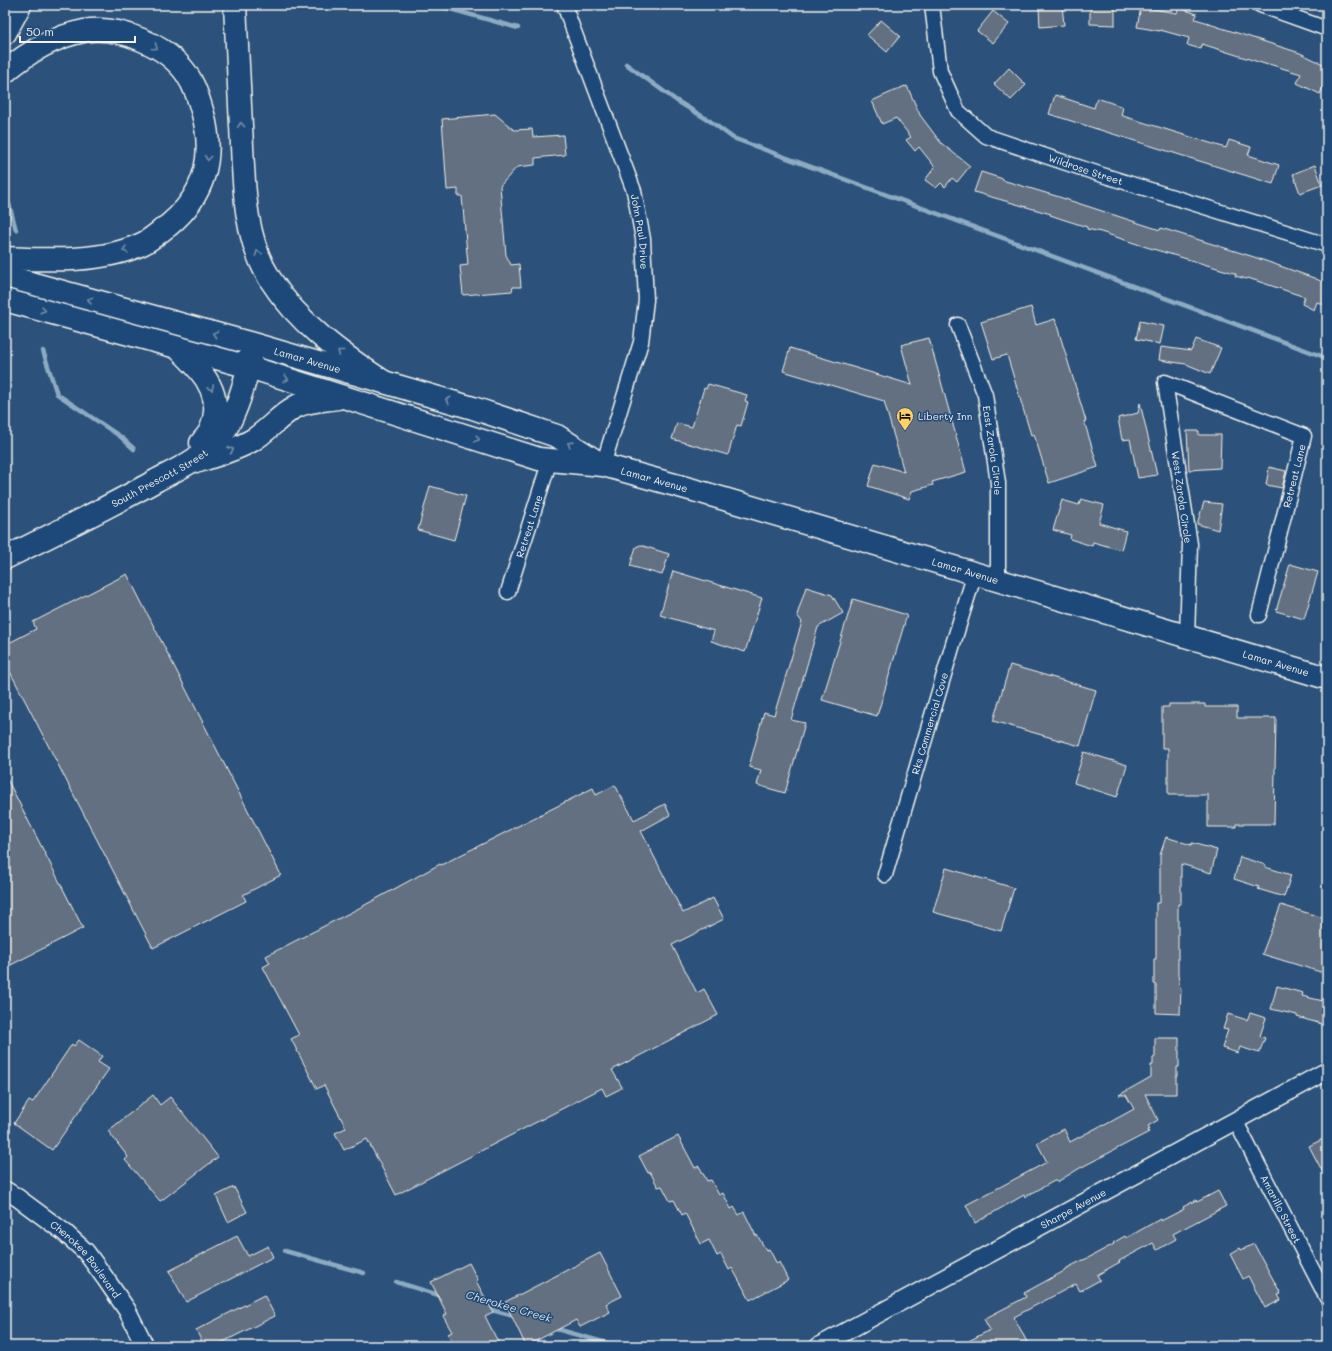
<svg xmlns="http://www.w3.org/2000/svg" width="1332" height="1351" font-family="Mali,sans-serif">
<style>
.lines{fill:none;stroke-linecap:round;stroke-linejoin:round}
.stream{stroke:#8dabc1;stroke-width:4.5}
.building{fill:#627081;stroke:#f4f1e8}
.minor-casing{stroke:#f4f1e8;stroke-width:17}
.tertiary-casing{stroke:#f4f1e8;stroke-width:20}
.primary-casing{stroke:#f4f1e8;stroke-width:25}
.motorway-casing{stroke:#f4f1e8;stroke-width:25}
.minor{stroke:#1f4a7a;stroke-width:14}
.tertiary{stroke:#1f4a7a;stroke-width:17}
.primary{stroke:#1f4a7a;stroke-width:22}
.motorway{stroke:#1f4a7a;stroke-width:22}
.oneway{stroke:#748da6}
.labels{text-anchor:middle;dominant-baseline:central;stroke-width:3;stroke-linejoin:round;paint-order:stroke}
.street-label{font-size:10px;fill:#f4f1e8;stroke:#1f4a7a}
.poi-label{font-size:10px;fill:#f4f1e8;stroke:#1f4a7a;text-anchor:start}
.water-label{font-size:11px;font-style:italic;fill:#dadfde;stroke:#1f4a7a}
</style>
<rect width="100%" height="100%" fill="#2c527b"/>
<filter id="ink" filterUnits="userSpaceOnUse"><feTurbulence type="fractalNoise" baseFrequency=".025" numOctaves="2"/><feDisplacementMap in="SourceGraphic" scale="8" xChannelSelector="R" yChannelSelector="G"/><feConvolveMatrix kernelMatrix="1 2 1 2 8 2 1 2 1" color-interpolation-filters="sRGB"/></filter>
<g filter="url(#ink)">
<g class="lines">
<!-- stream -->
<g class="stream">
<path d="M 436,5 L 518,28"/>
<path d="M 626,64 L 677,101 L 710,121 L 733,138 L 1327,358"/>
<path d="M 5,195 L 9,204 L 16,230"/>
<path d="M 43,351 L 57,394 L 121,437 L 134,449"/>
<path d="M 285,1251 L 364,1273"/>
<path d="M 396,1282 L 442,1296"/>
<path d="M 488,1309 L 517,1317"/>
<path d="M 553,1328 L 617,1346"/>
</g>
</g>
<!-- building -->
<g class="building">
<path d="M 1062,5 L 1064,25 L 1040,27 L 1039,7 Z"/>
<path d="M 1090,5 L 1115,5 L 1115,25 L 1090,24 Z"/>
<path d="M 1141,7 L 1177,13 L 1179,8 L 1197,14 L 1195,19 L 1209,23 L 1209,24 L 1300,53 L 1327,66 L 1327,79 L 1320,94 L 1297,83 L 1301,74 L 1269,64 L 1268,65 L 1202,44 L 1201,49 L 1187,45 L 1189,38 L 1160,30 L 1160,31 L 1137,27 Z"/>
<path d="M 993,11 L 1009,24 L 993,43 L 977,31 Z"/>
<path d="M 881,20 L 900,36 L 887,52 L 867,35 Z"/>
<path d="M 1009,68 L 1026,85 L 1011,100 L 994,84 Z"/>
<path d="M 905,86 L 905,87 L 907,86 L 920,115 L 941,143 L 970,166 L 957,182 L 952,178 L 945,187 L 941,183 L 936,188 L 925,180 L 935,167 L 919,147 L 915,151 L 906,140 L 911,137 L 896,118 L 882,124 L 872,101 Z"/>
<path d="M 1055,95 L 1094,108 L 1097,98 L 1123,107 L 1121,115 L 1126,117 L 1226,148 L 1229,140 L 1251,147 L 1248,155 L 1279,165 L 1273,184 L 1049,114 Z"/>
<path d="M 495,114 L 514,130 L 532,129 L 533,137 L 563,135 L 565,155 L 535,158 L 535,165 L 517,167 L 500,186 L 506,255 L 511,265 L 519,264 L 521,287 L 513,287 L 512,291 L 463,295 L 460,266 L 468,265 L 462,196 L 458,196 L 458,189 L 447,190 L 442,119 Z"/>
<path d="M 1315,165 L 1322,185 L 1300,193 L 1293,174 Z"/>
<path d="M 981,172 L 1003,179 L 1002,180 L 1056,196 L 1160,230 L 1161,228 L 1254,257 L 1314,278 L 1327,284 L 1327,306 L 1317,302 L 1314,310 L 1302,304 L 1305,297 L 1248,278 L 1247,279 L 1235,276 L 1236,274 L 1234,273 L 1143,246 L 1101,232 L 1087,229 L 1087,227 L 1062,219 L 1050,215 L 1051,214 L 974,192 Z"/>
<path d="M 1031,307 L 1036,325 L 1055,319 L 1086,421 L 1084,421 L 1098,467 L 1049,483 L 1034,434 L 1031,435 L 1007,355 L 993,359 L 981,322 Z"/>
<path d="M 1140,321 L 1164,326 L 1160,344 L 1136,339 Z"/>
<path d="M 929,338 L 966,472 L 932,482 L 933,485 L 912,491 L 909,499 L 868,486 L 875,463 L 904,472 L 884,401 L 783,371 L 790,348 L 912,385 L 901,345 Z"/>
<path d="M 1196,339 L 1221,348 L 1210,374 L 1186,364 L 1159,360 L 1161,347 L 1191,351 Z"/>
<path d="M 708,384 L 747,395 L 745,401 L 748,402 L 741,426 L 737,425 L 728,455 L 672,439 L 677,423 L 692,427 L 704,388 L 706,389 Z"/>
<path d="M 1140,403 L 1157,475 L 1138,478 L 1130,439 L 1122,440 L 1118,418 L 1138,413 Z"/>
<path d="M 1187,431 L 1199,431 L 1199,435 L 1221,435 L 1220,468 L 1189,470 Z"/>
<path d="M 1269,467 L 1286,471 L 1282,488 L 1266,485 Z"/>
<path d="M 430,486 L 466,496 L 454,540 L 418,530 Z"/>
<path d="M 1081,499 L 1104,505 L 1099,523 L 1126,531 L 1121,550 L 1093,542 L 1092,546 L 1070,539 L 1071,535 L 1053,530 L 1062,500 L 1079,505 Z"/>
<path d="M 1204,502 L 1222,504 L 1218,530 L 1197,524 Z"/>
<path d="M 640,545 L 669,554 L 662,575 L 630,566 L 636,547 Z"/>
<path d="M 1290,564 L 1318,572 L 1304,619 L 1276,611 Z"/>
<path d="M 673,571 L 762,598 L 745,652 L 711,641 L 714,631 L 660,615 Z"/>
<path d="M 127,574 L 281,875 L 243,895 L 246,901 L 153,948 L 5,662 L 5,645 L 36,629 L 33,622 Z"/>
<path d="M 806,587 L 832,595 L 843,613 L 818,627 L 791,720 L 805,723 L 785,793 L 757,785 L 761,770 L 749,767 L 764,712 L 774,715 L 802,622 L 797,615 Z"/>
<path d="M 853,599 L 907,615 L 877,716 L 822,700 Z"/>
<path d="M 1010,665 L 1096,690 L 1080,746 L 993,721 Z"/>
<path d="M 1169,704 L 1205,704 L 1205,707 L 1237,707 L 1237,718 L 1276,718 L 1274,824 L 1236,824 L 1236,827 L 1208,827 L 1208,795 L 1168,795 L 1168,748 L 1162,748 L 1162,707 L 1169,707 Z"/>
<path d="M 1084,752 L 1127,765 L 1117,797 L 1074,783 Z"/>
<path d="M 5,775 L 83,928 L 5,968 Z"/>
<path d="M 615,785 L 634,820 L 665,804 L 670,815 L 641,831 L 683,913 L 713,898 L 724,919 L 672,945 L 697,993 L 704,989 L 718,1015 L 612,1070 L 622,1087 L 620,1089 L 606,1096 L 602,1088 L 396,1195 L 367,1139 L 344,1150 L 335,1133 L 346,1128 L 324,1085 L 317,1089 L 291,1039 L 299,1035 L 263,967 L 270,963 L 266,956 L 365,905 L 440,864 L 441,865 L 593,788 L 596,795 Z"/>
<path d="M 1166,837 L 1191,845 L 1192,843 L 1217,850 L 1211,873 L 1181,864 L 1181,904 L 1178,904 L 1178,975 L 1180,988 L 1181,988 L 1180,1014 L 1156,1013 L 1156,984 L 1154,984 L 1154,959 L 1156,959 L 1156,903 L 1160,903 L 1160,855 Z"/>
<path d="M 1240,857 L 1266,865 L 1265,867 L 1291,875 L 1284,897 L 1258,889 L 1259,887 L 1234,879 Z"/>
<path d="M 946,868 L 1014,888 L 1001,931 L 933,912 Z"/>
<path d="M 1281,905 L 1327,919 L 1327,974 L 1262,954 Z"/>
<path d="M 1277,986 L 1303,993 L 1302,996 L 1327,1002 L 1322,1024 L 1297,1017 L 1297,1015 L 1271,1009 Z"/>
<path d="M 1250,1013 L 1266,1018 L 1260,1036 L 1265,1038 L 1259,1053 L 1240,1047 L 1238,1053 L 1222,1048 L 1228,1030 L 1223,1029 L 1228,1014 L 1247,1020 Z"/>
<path d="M 1155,1038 L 1179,1038 L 1179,1067 L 1177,1067 L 1177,1076 L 1176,1076 L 1176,1094 L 1145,1094 L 1158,1120 L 1148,1126 L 1150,1129 L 1148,1130 L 1149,1132 L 1080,1168 L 1057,1182 L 1056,1180 L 1025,1197 L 1024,1195 L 975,1223 L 966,1205 L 1047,1162 L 1037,1143 L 1064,1129 L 1070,1142 L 1102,1125 L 1103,1126 L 1134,1109 L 1126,1095 L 1119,1095 L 1151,1077 L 1151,1065 L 1153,1065 L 1153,1058 L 1155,1057 Z"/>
<path d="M 79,1040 L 102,1056 L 98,1062 L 109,1069 L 52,1150 L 14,1123 L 29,1101 L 33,1102 L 72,1044 L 74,1046 Z"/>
<path d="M 153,1095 L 160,1105 L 170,1097 L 218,1157 L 162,1200 L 160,1201 L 125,1160 L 128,1157 L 108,1131 Z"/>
<path d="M 678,1136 L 695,1168 L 699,1166 L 707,1181 L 711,1180 L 719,1195 L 723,1193 L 731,1209 L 734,1207 L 739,1215 L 744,1212 L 756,1236 L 757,1235 L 766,1250 L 769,1249 L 777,1264 L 779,1262 L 788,1280 L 750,1300 L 732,1268 L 729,1270 L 721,1254 L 717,1256 L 709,1240 L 701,1244 L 685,1213 L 682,1215 L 674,1200 L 670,1201 L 662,1186 L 658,1187 L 650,1172 L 648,1173 L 639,1156 Z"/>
<path d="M 1327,1137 L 1327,1180 L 1309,1146 Z"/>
<path d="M 234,1187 L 247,1212 L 228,1222 L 216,1196 Z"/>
<path d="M 1218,1191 L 1226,1206 L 1173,1234 L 1176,1239 L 1157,1250 L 1153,1243 L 1119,1261 L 1120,1262 L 1097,1275 L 1100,1280 L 1080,1291 L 1076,1284 L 1014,1317 L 1029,1346 L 959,1346 L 990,1330 L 984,1319 L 1026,1297 L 1024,1293 L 1068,1269 L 1067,1268 L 1083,1260 L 1088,1258 L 1114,1244 L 1113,1243 L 1125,1236 L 1126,1238 L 1130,1236 L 1160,1219 L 1161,1221 L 1184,1209 L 1183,1207 L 1196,1200 L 1197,1202 Z"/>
<path d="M 237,1236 L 248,1256 L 268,1246 L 273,1257 L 186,1302 L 169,1271 Z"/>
<path d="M 1254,1244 L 1281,1294 L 1278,1295 L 1281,1300 L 1265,1308 L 1248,1276 L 1243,1279 L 1230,1254 L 1240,1248 L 1241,1250 Z"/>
<path d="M 600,1253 L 622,1296 L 606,1304 L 610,1312 L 580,1327 L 576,1320 L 526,1346 L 505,1302 Z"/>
<path d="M 469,1263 L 478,1280 L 476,1281 L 493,1312 L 485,1316 L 500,1346 L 454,1346 L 448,1334 L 452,1332 L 443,1316 L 447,1314 L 431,1282 Z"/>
<path d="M 264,1295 L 275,1316 L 215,1346 L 204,1346 L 196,1330 Z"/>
</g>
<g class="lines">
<!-- minor casing -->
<g class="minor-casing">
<g id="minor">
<path id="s1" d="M 564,5 L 634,191 L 643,239 L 646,300 L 641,342 L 603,465"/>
<path id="s2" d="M 932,5 L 940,71 L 958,111 L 986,136 L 1099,174 L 1327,245"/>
<path d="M 1260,5 L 1327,29"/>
<path id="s3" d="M 958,325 L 985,395 L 998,483 L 998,581"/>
<path id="s4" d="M 508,592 L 550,460"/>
<path d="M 1187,637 L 1190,544 L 1165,382 L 1304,436 L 1259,615"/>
<path id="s5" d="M 885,875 L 953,644 L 975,573"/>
<path id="s6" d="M 1235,1120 L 1327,1298"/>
</g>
</g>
<!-- tertiary casing -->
<g class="tertiary-casing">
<g id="tertiary">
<path id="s7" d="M 5,1190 L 18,1198 L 64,1232 L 86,1252 L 105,1278 L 127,1310 L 145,1346"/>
<path id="s8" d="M 819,1346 L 1327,1071"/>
</g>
</g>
<!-- primary casing -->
<g class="primary-casing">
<g id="primary">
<path id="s9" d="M 5,276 L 253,344 L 473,408 L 557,436 L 599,463"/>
<path id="s10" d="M 5,300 L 249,367 L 539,459 L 603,465 L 704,493 L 1327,678"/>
<path d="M 178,348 C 198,367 221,389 214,419 C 213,423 212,427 210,431 C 208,435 204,439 201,443"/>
<path d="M 199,461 C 217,455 235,450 251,441 C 267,432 279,416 295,407 C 307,400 324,400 338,398"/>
<path id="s11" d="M 5,558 C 56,533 107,508 157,480 C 178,469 202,458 218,440 C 235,420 247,378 251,353"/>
</g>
</g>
<!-- motorway casing -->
<g class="motorway-casing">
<g id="motorway">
<path d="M 235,5 C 237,45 239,86 241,126 C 244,176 242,235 270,279 C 298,323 341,354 384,382"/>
<path d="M 5,33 L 20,5"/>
<path d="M 5,72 C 28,52 53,37 84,31 C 118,25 166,45 186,73 C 195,86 199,100 203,114 C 215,158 204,196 169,225 C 160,231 151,240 142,244 C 101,263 49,260 5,258"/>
</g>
</g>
<!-- minor -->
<use href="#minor" class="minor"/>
<!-- tertiary -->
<use href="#tertiary" class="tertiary"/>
<!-- primary -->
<use href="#primary" class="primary"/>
<!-- motorway -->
<use href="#motorway" class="motorway"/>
</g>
<!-- one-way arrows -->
<defs><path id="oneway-chevron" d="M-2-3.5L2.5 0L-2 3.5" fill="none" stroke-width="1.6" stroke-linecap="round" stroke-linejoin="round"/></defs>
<g class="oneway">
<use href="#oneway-chevron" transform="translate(155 47) rotate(35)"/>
<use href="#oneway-chevron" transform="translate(241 125) rotate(-93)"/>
<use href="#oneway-chevron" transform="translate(208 158) rotate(95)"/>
<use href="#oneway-chevron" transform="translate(125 250) rotate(164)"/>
<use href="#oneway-chevron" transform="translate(258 253) rotate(-109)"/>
<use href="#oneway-chevron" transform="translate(90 300) rotate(-165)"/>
<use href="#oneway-chevron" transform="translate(43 310) rotate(16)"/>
<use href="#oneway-chevron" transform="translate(215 334) rotate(-165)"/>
<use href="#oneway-chevron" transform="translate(340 352) rotate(-141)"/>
<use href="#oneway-chevron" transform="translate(286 379) rotate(18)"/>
<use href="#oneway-chevron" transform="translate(211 388) rotate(65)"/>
<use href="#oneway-chevron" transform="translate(448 400) rotate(-164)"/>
<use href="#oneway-chevron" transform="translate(477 439) rotate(18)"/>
<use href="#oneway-chevron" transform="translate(570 444) rotate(-148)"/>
<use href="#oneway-chevron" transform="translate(231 450) rotate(-22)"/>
</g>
</g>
<!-- icons -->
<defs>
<g id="hotel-pin" transform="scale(0.9)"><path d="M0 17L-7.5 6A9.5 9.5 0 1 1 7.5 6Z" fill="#ffd166" stroke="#1f4a7a"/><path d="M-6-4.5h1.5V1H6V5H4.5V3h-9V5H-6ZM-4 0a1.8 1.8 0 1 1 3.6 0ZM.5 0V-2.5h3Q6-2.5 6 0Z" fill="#111"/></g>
</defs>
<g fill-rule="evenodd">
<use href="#hotel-pin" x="905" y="416"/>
</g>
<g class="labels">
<!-- street labels -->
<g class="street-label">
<text stroke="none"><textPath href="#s2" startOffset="253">Wildrose Street</textPath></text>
<text stroke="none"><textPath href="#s1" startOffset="240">John Paul Drive</textPath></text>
<text stroke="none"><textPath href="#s9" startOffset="314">Lamar Avenue</textPath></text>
<text stroke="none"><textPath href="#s3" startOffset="131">East Zarola Circle</textPath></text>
<text transform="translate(1294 476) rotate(-76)">Retreat Lane</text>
<text stroke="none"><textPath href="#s11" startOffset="174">South Prescott Street</textPath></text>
<text stroke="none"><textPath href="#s10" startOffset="675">Lamar Avenue</textPath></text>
<text transform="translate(1182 497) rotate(82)">West Zarola Circle</text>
<text stroke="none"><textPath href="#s4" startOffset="69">Retreat Lane</textPath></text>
<text stroke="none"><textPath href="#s10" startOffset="999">Lamar Avenue</textPath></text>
<text stroke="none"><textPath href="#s10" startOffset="1323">Lamar Avenue</textPath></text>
<text stroke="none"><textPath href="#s5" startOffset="158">Rks Commercial Cove</textPath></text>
<text stroke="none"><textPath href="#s8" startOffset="289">Sharpe Avenue</textPath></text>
<text stroke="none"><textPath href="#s6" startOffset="100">Amarillo Street</textPath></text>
<text stroke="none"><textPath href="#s7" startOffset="107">Cherokee Boulevard</textPath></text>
</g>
<!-- poi labels -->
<g class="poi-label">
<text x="918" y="416">Liberty Inn</text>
</g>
<!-- water labels -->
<g class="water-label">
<text transform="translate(509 1306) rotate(16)">Cherokee Creek</text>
</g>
</g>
<!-- margin -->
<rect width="1332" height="1351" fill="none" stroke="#1f4a7a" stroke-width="20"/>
<rect x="10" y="10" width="1312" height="1331" fill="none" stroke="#f4f1e8" stroke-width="1.5" filter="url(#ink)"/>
<!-- scale -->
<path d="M20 36v6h115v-6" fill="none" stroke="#f4f1e8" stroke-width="2"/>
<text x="26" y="36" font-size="12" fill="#f4f1e8" stroke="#1f4a7a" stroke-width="3" paint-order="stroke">50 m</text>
</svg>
